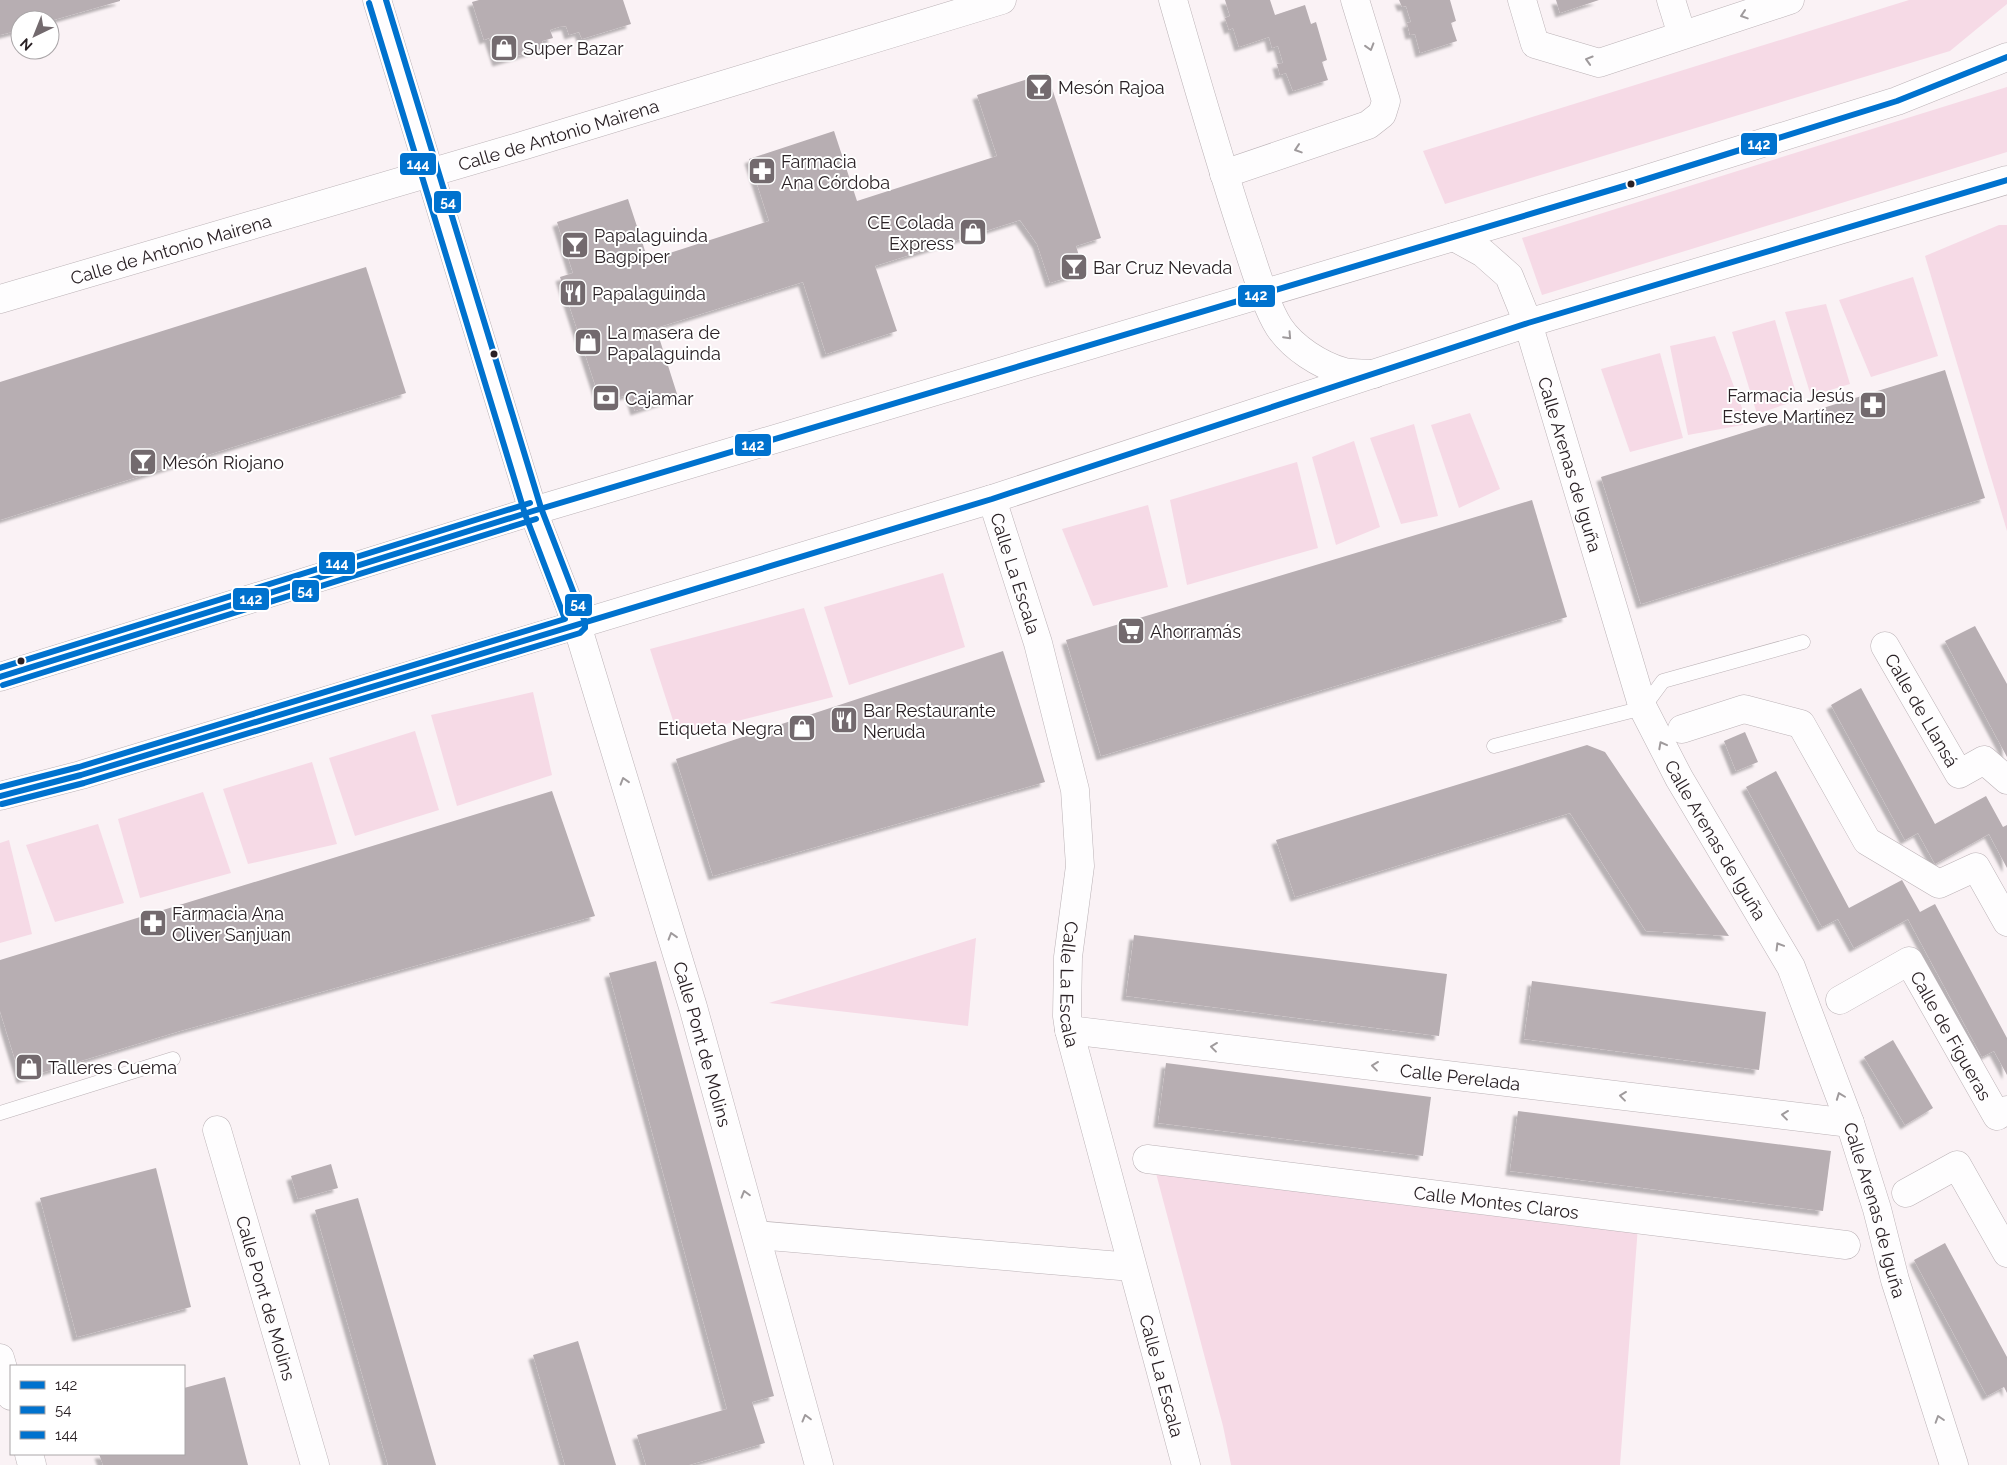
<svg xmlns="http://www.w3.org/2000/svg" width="2007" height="1465" font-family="Raleway,sans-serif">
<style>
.green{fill:#f6dae6}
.building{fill:#b7aeb2;filter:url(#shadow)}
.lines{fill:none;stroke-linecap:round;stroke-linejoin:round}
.lane-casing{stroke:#bbb2b6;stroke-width:15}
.street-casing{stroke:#bbb2b6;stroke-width:29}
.primary-casing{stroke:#bbb2b6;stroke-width:29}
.lane{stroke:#fefdfe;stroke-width:14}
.street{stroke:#fefdfe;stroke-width:28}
.primary{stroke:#fefdfe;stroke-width:28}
.bus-1-casing{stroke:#fff;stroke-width:10}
.bus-2-casing{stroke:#fff;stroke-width:10}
.bus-3-casing{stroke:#fff;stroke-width:10}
.bus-1{stroke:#0072ce;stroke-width:6}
.bus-2{stroke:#0072ce;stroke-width:6}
.bus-3{stroke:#0072ce;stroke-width:6}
.oneway{stroke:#9f9a9c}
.bus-dot{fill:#2a2125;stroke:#fff;stroke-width:2}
.labels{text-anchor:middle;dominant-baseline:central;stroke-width:4;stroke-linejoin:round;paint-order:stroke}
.poi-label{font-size:18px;fill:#2a2125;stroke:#fff;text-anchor:start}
.street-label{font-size:18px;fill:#2a2125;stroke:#fff}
.line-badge{stroke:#fff;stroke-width:2}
.badge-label{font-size:14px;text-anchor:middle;font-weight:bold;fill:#fff}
</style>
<defs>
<filter id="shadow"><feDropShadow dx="-4.5" dy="4.5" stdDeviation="1" flood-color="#0004"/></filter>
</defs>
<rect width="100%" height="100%" fill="#faf2f5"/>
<!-- green -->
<g class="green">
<path d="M 1909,0 L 2007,0 L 2007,4 L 1950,51 L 1445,204 L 1423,151 Z"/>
<path d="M 2007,87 L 2007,152 L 1542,295 L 1522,238 Z"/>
<path d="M 1999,225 L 2007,225 L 2007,531 L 1925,256 Z"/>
<path d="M 1913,277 L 1938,356 L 1871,377 L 1839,300 Z"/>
<path d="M 1826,304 L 1850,384 L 1811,396 L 1785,312 Z"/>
<path d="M 1775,320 L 1798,400 L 1757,414 L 1732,332 Z"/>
<path d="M 1715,336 L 1748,424 L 1688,435 L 1670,346 Z"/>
<path d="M 1660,353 L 1683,438 L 1630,452 L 1601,369 Z"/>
<path d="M 1470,413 L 1500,489 L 1459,508 L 1431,425 Z"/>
<path d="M 1414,424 L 1438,516 L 1401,524 L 1370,438 Z"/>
<path d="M 1354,441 L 1380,527 L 1336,545 L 1312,457 Z"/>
<path d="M 1297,462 L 1318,548 L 1187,585 L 1170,500 Z"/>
<path d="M 1148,505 L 1168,587 L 1093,606 L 1062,529 Z"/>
<path d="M 943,573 L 965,647 L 849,685 L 824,607 Z"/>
<path d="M 804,608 L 833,697 L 678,736 L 650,649 Z"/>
<path d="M 533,692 L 552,775 L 457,806 L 431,715 Z"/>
<path d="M 415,731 L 439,810 L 355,836 L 329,758 Z"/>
<path d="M 312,762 L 337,844 L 248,864 L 223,789 Z"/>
<path d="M 203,792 L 231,873 L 140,898 L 118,819 Z"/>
<path d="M 98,824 L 124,903 L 55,922 L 26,845 Z"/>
<path d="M 9,840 L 32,934 L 0,943 L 0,843 Z"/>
<path d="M 976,938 L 968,1026 L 769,1003 Z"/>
<path d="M 1149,1147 L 1639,1213 L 1620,1465 L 1231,1465 L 1223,1426 Z"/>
</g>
<!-- building -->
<g class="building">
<path d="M 0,0 L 120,0 L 120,1 L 50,21 L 20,20 L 20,30 L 0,35 Z"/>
<path d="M 479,0 L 623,0 L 631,24 L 582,39 L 579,32 L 569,35 L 566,26 L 559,27 L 550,30 L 553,38 L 542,41 L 544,48 L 497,62 L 489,38 L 484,40 L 472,2 Z"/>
<path d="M 1225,0 L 1270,0 L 1275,15 L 1305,5 L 1311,24 L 1316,22 L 1327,60 L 1322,62 L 1328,80 L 1293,91 L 1286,73 L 1280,75 L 1277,64 L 1283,63 L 1278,46 L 1272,48 L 1269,37 L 1239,47 L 1233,28 L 1229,30 L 1225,18 L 1230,16 Z"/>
<path d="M 1399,0 L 1450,0 L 1456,21 L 1451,23 L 1457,41 L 1420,53 L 1415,34 L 1410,35 L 1407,23 L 1411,22 L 1406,6 L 1402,7 Z"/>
<path d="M 1556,0 L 1599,0 L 1560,13 Z"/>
<path d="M 1047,73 L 1101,238 L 1076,246 L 1084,272 L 1050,283 L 1037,244 L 1020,220 L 875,266 L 897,331 L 826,354 L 803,282 L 656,328 L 678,397 L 635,411 L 630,394 L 601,403 L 560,277 L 573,273 L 557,222 L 628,199 L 648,260 L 769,221 L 749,159 L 834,131 L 857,201 L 997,156 L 977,95 Z"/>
<path d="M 366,267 L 406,393 L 0,520 L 0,382 Z"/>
<path d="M 1945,370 L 1985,498 L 1641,604 L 1601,477 Z"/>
<path d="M 1532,500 L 1567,617 L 1101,756 L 1066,640 Z"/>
<path d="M 1975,626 L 2007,684 L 2007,757 L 1945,641 Z"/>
<path d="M 1003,651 L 1045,782 L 713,876 L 676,759 Z"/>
<path d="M 1861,688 L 1935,824 L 1986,796 L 2003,827 L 2007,825 L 2007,868 L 1989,834 L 1935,864 L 1918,833 L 1905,840 L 1831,705 Z"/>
<path d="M 1745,732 L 1758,762 L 1736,771 L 1724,741 Z"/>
<path d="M 1587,745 L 1605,752 L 1729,936 L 1646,931 L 1570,813 L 1295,897 L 1276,840 Z"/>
<path d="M 1776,771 L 1849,908 L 1902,880 L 1920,912 L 1935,904 L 2007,1038 L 2007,1075 L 1994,1051 L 1982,1057 L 1908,919 L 1854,948 L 1838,919 L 1822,927 L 1746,787 Z"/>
<path d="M 552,791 L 595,916 L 180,1031 L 21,1079 L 0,1011 L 0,960 Z"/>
<path d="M 1134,935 L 1447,974 L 1439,1036 L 1126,996 Z"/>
<path d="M 656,961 L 774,1396 L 752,1402 L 765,1443 L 689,1465 L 646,1465 L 637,1435 L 727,1409 L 609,973 Z"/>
<path d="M 1532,981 L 1766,1012 L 1759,1070 L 1524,1039 Z"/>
<path d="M 1893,1040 L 1933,1108 L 1905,1125 L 1864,1057 Z"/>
<path d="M 1166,1063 L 1431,1097 L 1423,1156 L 1158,1123 Z"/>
<path d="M 1518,1111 L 1831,1151 L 1823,1211 L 1510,1171 Z"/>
<path d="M 331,1164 L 338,1188 L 298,1199 L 291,1176 Z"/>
<path d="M 156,1168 L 191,1307 L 77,1337 L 40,1198 Z"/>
<path d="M 358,1198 L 436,1465 L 388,1465 L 315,1210 Z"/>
<path d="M 1945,1243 L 2007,1357 L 2007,1393 L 2004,1387 L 1987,1396 L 1914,1260 Z"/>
<path d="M 578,1341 L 616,1465 L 565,1465 L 533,1355 Z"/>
<path d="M 225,1377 L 248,1465 L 103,1465 L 99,1454 L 184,1454 L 184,1388 Z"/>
</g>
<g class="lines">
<!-- lane casing -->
<g class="lane-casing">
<g id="lane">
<path d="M 1494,746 L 1643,708 L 1663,681 L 1803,642"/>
<path d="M 0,1113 L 173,1059"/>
</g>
</g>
<!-- street casing -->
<g class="street-casing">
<g id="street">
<path id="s1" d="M 377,0 L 533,511 L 577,625 L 693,1007 L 819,1465"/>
<path d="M 1173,0 C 1196,80 1219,160 1245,239 C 1254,265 1265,305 1279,327 C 1293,348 1320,365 1344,372 C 1353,374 1364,373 1374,374"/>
<path d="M 1522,0 L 1535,44 L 1599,63 L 1790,0"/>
<path d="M 1671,0 L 1682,35"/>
<path d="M 1224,174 L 1368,125 L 1382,114 L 1386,101 L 1355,0"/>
<path id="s2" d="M 1454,237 L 1483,253 L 1509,276 L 1528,323 L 1643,708 L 1679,778 L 1791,967 L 1850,1123 L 1877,1209 L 1895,1280 L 1954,1465"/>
<path id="s3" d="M 0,299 L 525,145 L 1002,0"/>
<path id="s4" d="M 992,499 L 1038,643 L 1075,790 L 1080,866 L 1068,957 L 1067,1016 L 1069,1030 L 1186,1465"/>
<path id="s5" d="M 1885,646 L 1959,774 L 1984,760 L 2007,780"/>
<path d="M 1682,729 L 1744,709 L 1801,724 L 1867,841 L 1939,884 L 1976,867 L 2007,922"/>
<path id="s6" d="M 1840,1000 L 1909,961 L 1997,1116 L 2007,1110"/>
<path id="s7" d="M 1069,1030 L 1850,1123"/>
<path id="s8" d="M 217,1130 L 315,1465"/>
<path id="s9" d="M 1147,1159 L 1846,1245"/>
<path d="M 1906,1193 L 1957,1165 L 2007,1253"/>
<path d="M 757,1235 L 1132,1267"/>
<path d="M 0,1358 L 11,1396"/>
<path d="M 29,1454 L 32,1465"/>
</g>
</g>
<!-- primary casing -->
<g class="primary-casing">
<g id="primary">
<path d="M 0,677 L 533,511 L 1631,184 L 1897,101 L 2007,57"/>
<path d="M 0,796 L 81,775 L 992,499 L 1528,323 L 2007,180"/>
</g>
</g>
<!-- lane -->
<use href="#lane" class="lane"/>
<!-- street -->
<use href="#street" class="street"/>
<!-- primary -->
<use href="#primary" class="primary"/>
<!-- bus-1 casing -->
<g class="bus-1-casing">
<g id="bus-1">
<path d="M 0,677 L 533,511 L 1631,184 L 1897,101 L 2007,57"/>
<path d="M 0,796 L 81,775 L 992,499 L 1528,323 L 2007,180"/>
</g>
</g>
<!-- bus-2 casing -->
<g class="bus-2-casing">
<g id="bus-2">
<path d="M 3,685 L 536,519"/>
<path d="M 2,804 L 84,783 L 580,633 L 585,628 L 585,622 L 541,508 L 386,0"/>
</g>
</g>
<!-- bus-3 casing -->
<g class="bus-3-casing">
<g id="bus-3">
<path d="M 0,668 L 530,503"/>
<path d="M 0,787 L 79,767 L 565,619 L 525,514 L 369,3"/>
</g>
</g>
<!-- bus-1 -->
<use href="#bus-1" class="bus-1"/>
<!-- bus-2 -->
<use href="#bus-2" class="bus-2"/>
<!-- bus-3 -->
<use href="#bus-3" class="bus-3"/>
</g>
<!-- one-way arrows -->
<defs><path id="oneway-chevron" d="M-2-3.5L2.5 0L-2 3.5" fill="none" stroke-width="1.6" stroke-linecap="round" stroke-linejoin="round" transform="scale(1.25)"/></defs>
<g class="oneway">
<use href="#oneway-chevron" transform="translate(1744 15) rotate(162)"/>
<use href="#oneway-chevron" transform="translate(1370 47) rotate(73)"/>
<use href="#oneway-chevron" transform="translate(1589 60) rotate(-163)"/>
<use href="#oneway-chevron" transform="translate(1298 149) rotate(162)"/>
<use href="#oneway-chevron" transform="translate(1288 336) rotate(47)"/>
<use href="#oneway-chevron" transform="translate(1662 745) rotate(-118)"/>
<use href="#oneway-chevron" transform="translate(624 781) rotate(-107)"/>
<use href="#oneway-chevron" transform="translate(672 936) rotate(-107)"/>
<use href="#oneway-chevron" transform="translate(1779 946) rotate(-121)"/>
<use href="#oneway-chevron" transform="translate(1214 1047) rotate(-173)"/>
<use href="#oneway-chevron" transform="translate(1375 1066) rotate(-173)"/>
<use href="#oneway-chevron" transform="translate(1623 1096) rotate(-173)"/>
<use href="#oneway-chevron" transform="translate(1840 1096) rotate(-111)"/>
<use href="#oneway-chevron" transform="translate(1785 1115) rotate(-173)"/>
<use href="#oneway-chevron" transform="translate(745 1194) rotate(-106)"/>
<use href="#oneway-chevron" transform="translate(806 1418) rotate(-105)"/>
<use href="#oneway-chevron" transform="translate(1939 1419) rotate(-108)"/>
</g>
<!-- icons -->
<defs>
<g id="shop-square" transform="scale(1.4375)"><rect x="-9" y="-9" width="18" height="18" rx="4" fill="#736a6e" stroke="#fff"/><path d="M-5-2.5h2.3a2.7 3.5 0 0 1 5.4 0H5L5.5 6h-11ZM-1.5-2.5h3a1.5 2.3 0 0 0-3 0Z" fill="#fff"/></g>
<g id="bar-square" transform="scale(1.4375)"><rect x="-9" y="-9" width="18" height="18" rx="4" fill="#736a6e" stroke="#fff"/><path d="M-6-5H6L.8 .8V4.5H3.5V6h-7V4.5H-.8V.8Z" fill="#fff"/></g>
<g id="pharmacy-square" transform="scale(1.4375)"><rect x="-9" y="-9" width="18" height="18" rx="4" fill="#736a6e" stroke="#fff"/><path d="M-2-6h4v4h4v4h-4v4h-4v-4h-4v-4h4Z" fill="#fff"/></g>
<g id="restaurant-square" transform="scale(1.4375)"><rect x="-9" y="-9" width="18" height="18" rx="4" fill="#736a6e" stroke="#fff"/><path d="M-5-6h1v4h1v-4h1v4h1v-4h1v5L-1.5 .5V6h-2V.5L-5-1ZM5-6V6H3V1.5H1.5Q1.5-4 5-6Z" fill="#fff"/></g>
<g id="bank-square" transform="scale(1.4375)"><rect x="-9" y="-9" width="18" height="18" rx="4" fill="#736a6e" stroke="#fff"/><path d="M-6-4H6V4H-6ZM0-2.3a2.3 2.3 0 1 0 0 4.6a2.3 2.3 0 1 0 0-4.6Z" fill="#fff"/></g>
<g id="supermarket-square" transform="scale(1.4375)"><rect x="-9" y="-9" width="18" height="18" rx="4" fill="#736a6e" stroke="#fff"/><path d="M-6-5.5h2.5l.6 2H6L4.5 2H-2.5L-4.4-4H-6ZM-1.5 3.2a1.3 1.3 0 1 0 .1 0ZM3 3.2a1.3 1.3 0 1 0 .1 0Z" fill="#fff"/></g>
</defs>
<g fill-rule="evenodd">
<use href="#shop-square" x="504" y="48"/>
<use href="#bar-square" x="1039" y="87"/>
<use href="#pharmacy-square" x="762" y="171"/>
<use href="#shop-square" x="973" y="232"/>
<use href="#bar-square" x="575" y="245"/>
<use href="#bar-square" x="1074" y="267"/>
<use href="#restaurant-square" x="573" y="293"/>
<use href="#shop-square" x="588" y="342"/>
<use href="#bank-square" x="606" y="398"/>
<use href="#pharmacy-square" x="1873" y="405"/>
<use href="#bar-square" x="143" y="462"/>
<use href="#supermarket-square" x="1131" y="631"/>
<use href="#restaurant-square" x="844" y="720"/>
<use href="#shop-square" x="802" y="728"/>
<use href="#pharmacy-square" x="153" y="923"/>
<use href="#shop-square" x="29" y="1067"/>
</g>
<!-- markers -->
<g class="bus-dot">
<circle cx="1631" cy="184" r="4.5"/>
<circle cx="494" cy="354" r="4.5"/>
<circle cx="21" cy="661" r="4.5"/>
</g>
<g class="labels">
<!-- poi labels -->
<g class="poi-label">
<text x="523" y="48">Super Bazar</text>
<text x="1058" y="87">Mesón Rajoa</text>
<text x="781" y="161">Farmacia<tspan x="781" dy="21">Ana Córdoba</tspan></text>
<text x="954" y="222" text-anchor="end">CE Colada<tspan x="954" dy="21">Express</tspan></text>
<text x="594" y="235">Papalaguinda<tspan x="594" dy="21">Bagpiper</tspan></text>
<text x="1093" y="267">Bar Cruz Nevada</text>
<text x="592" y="293">Papalaguinda</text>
<text x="607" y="332">La masera de<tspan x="607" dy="21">Papalaguinda</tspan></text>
<text x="1854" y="395" text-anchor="end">Farmacia Jesús<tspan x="1854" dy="21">Esteve Martínez</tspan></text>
<text x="625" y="398">Cajamar</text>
<text x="162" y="462">Mesón Riojano</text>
<text x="1150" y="631">Ahorramás</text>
<text x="863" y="710">Bar Restaurante<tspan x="863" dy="21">Neruda</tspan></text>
<text x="783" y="728" text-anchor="end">Etiqueta Negra</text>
<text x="172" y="913">Farmacia Ana<tspan x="172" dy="21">Oliver Sanjuan</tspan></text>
<text x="48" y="1067">Talleres Cuema</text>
</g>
<!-- street labels -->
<g class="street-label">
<text stroke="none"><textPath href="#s3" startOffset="582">Calle de Antonio Mairena</textPath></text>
<text stroke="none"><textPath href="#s3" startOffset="178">Calle de Antonio Mairena</textPath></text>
<text stroke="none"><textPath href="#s2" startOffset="266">Calle Arenas de Iguña</textPath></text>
<text stroke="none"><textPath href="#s4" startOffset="78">Calle La Escala</textPath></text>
<text stroke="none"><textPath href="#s5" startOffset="74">Calle de Llansá</textPath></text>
<text stroke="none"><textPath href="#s2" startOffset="671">Calle Arenas de Iguña</textPath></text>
<text stroke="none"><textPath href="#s4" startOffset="498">Calle La Escala</textPath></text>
<text stroke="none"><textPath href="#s6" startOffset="165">Calle de Figueras</textPath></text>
<text stroke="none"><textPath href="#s1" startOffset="1094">Calle Pont de Molins</textPath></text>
<text stroke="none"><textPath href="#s7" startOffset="394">Calle Perelada</textPath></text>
<text stroke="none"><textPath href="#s9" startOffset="352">Calle Montes Claros</textPath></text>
<text stroke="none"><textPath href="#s2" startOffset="1076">Calle Arenas de Iguña</textPath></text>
<text stroke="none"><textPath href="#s8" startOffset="175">Calle Pont de Molins</textPath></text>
<text stroke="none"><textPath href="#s4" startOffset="902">Calle La Escala</textPath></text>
</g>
</g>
<g class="line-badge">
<rect x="1740" y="132" width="38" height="24" rx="5" fill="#0072ce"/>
<rect x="399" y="152" width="38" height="24" rx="5" fill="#0072ce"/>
<rect x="433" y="190" width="29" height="24" rx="5" fill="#0072ce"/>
<rect x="1237" y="284" width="39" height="24" rx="5" fill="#0072ce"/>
<rect x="734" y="433" width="38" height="24" rx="5" fill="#0072ce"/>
<rect x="318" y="551" width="38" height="24" rx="5" fill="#0072ce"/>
<rect x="291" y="579" width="29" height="24" rx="5" fill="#0072ce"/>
<rect x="232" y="587" width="38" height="24" rx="5" fill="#0072ce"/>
<rect x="564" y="593" width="29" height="24" rx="5" fill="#0072ce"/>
</g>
<g class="badge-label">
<text x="1759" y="149">142</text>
<text x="418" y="169">144</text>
<text x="448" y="207">54</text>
<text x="1256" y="300">142</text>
<text x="753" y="450">142</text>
<text x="337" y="568">144</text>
<text x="305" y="596">54</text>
<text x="251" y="604">142</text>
<text x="578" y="609">54</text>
</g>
<!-- legend -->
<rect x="10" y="1365" width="175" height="90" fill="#ffffff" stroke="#aaa6a8"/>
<rect x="20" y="1381" width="25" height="8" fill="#0072ce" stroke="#aaa6a8"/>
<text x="55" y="1390" font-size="15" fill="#2a2125">142</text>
<rect x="20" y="1406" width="25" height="8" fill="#0072ce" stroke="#aaa6a8"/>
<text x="55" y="1415" font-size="15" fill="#2a2125">54</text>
<rect x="20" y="1431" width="25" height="8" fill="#0072ce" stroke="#aaa6a8"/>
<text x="55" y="1440" font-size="15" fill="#2a2125">144</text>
<!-- north arrow -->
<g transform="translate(35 35) rotate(223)"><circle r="24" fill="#ffffff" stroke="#aaa6a8"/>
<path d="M0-4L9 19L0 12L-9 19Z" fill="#736a6e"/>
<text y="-8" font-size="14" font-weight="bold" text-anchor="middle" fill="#2a2125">N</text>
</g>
</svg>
